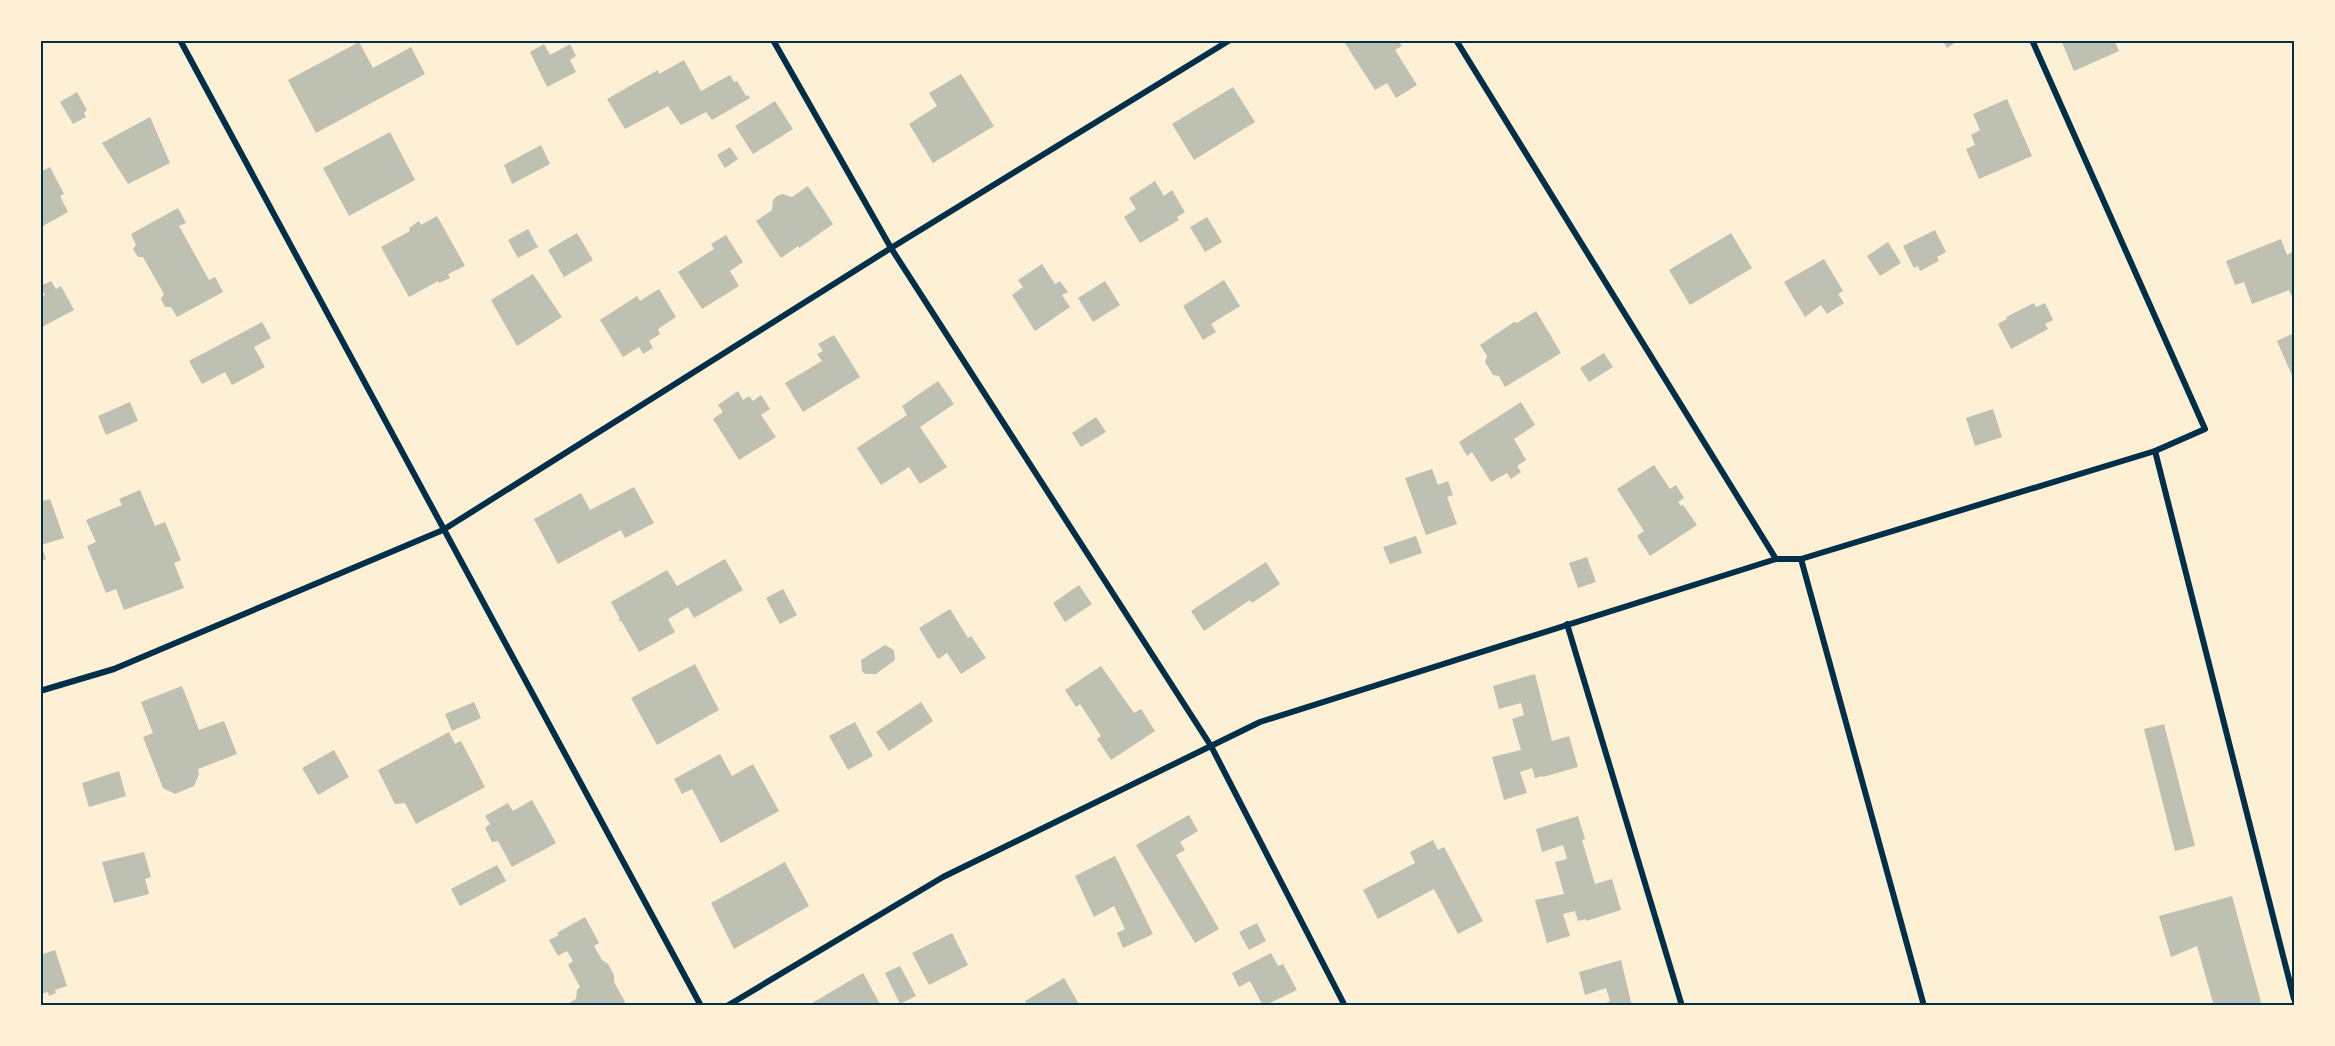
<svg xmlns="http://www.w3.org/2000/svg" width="2335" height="1046" font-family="'Varela Round',sans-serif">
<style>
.building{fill:#bec0b2}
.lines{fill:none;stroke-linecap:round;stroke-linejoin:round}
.minor{stroke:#003049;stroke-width:6}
.neatline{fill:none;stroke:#003049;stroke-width:2}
</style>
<rect width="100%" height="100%" fill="#fdf0d5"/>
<!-- building -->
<g class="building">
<path d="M 1343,40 L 1398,40 L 1402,46 L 1395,50 L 1417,85 L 1396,98 L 1387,83 L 1375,90 Z"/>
<path d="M 1942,40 L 1959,40 L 1947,48 Z"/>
<path d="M 2061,40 L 2114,40 L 2119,51 L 2074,71 Z"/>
<path d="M 359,42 L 373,68 L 411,47 L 425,74 L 316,133 L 288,80 Z"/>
<path d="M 544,44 L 550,55 L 570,44 L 576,56 L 570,60 L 576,72 L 547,87 L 530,52 Z"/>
<path d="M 684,60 L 701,91 L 730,75 L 734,82 L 737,81 L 746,96 L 748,95 L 750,98 L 712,120 L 706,112 L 681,125 L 668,106 L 625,129 L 607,99 L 658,70 L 659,74 Z"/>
<path d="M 961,74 L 994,126 L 933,163 L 909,124 L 937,106 L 929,93 Z"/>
<path d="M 1233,87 L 1255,122 L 1194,160 L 1172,124 Z"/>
<path d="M 77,92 L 87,110 L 84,113 L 86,117 L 73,124 L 60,102 Z"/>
<path d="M 2007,99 L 2032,156 L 1979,179 L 1966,149 L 1975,145 L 1971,135 L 1980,130 L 1973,114 Z"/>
<path d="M 775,101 L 793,129 L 753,154 L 735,126 Z"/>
<path d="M 150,117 L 170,163 L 128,184 L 102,143 Z"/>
<path d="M 390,132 L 415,180 L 349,216 L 323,168 Z"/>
<path d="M 541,145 L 550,164 L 512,184 L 504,165 Z"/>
<path d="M 730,147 L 738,159 L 725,168 L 717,155 Z"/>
<path d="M 50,167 L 64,194 L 60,196 L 68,212 L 41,227 L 40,172 Z"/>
<path d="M 1155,181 L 1164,196 L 1172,190 L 1185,212 L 1177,217 L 1179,220 L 1140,243 L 1124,217 L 1136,209 L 1129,198 Z"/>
<path d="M 808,186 L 833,224 L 799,248 L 798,246 L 781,258 L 756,221 L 772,210 L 773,200 L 777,196 L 783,194 L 792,197 Z"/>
<path d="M 178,208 L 186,223 L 179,226 L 209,280 L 215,277 L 223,292 L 177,317 L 171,307 L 165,307 L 161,299 L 164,294 L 143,257 L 138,257 L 133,249 L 136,245 L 131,234 Z"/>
<path d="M 437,216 L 465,266 L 448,274 L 450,278 L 439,283 L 438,281 L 409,297 L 381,247 L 410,231 L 409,228 L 419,221 L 421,225 Z"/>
<path d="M 1207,217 L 1222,242 L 1205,252 L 1190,227 Z"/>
<path d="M 528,229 L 538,247 L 518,258 L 508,240 Z"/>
<path d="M 1935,230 L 1946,252 L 1937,257 L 1939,261 L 1920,271 L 1918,266 L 1914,268 L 1903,246 Z"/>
<path d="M 577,233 L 593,260 L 564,277 L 548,250 Z"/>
<path d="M 1731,233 L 1752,268 L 1690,305 L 1669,270 Z"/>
<path d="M 726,235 L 743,262 L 730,271 L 739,286 L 702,309 L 678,272 L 714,249 L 711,244 Z"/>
<path d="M 2281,239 L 2287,255 L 2294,251 L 2294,301 L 2289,290 L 2252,304 L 2244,282 L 2235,285 L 2226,261 Z"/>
<path d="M 1888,242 L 1901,263 L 1880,276 L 1867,256 Z"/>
<path d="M 1824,259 L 1843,291 L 1838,294 L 1844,303 L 1827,314 L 1821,305 L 1805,317 L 1784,282 Z"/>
<path d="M 1042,264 L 1055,284 L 1060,281 L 1068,292 L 1062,295 L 1070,307 L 1035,331 L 1012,295 L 1023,287 L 1018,280 Z"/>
<path d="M 533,274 L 562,317 L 517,346 L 491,300 Z"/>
<path d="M 1224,280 L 1240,306 L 1211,324 L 1216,332 L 1203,340 L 1183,306 Z"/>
<path d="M 51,281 L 56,289 L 61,286 L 74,310 L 40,328 L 40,297 L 45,295 L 40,286 Z"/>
<path d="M 1105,281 L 1120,305 L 1093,322 L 1078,298 Z"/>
<path d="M 659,289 L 676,317 L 658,329 L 660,334 L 649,341 L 653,348 L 643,354 L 639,347 L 623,357 L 600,320 L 637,296 L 640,301 Z"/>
<path d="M 2034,303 L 2036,307 L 2045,303 L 2053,320 L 2045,324 L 2048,329 L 2011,349 L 1998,324 L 2007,319 L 2006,317 Z"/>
<path d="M 1536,311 L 1561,353 L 1505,387 L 1499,376 L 1493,375 L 1485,362 L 1487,356 L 1480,345 L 1514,322 L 1517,323 Z"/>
<path d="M 262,322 L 271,338 L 254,347 L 265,367 L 232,385 L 225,372 L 202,384 L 189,361 Z"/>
<path d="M 2294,333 L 2294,380 L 2277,341 Z"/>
<path d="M 834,335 L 860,377 L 803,412 L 785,383 L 822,361 L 817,354 L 823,351 L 818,344 Z"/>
<path d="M 1604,353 L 1613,367 L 1589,382 L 1580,368 Z"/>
<path d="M 938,381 L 954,404 L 920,427 L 947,467 L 920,484 L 909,467 L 881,485 L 857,448 L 907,415 L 902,406 Z"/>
<path d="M 738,391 L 743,400 L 749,396 L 753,401 L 761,395 L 770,409 L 761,415 L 776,437 L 739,460 L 713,419 L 723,412 L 718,405 Z"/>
<path d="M 130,402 L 138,421 L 106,435 L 98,416 Z"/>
<path d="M 1521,402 L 1535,425 L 1514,439 L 1526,460 L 1517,466 L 1521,472 L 1511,479 L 1507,473 L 1491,482 L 1472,452 L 1467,456 L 1459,442 Z"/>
<path d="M 1993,409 L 2002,437 L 1975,446 L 1966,418 Z"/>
<path d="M 1096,417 L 1106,432 L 1081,447 L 1072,433 Z"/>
<path d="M 1654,465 L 1670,489 L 1676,485 L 1684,498 L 1678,502 L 1681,506 L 1683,505 L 1697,525 L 1650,556 L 1637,536 L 1644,531 L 1617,489 Z"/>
<path d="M 1432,469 L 1438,485 L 1448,481 L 1453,495 L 1447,497 L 1457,524 L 1426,535 L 1405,478 Z"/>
<path d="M 634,487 L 654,523 L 625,538 L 621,530 L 558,564 L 534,519 L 581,493 L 590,510 Z"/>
<path d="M 140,490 L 155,526 L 165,522 L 181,560 L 174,563 L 184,588 L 124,610 L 116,589 L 106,593 L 87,546 L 96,542 L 86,520 L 122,505 L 119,499 Z"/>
<path d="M 50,499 L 64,538 L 41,545 L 46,559 L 40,561 L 40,502 Z"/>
<path d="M 1416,536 L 1422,553 L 1390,564 L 1383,547 Z"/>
<path d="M 1587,557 L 1596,582 L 1578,588 L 1569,563 Z"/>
<path d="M 725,559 L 743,590 L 694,618 L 688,607 L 668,619 L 675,632 L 639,652 L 622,622 L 618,620 L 620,619 L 611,602 L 667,570 L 677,586 Z"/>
<path d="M 1266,562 L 1280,584 L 1252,603 L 1250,600 L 1204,631 L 1191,611 Z"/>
<path d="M 1079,585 L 1092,604 L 1065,622 L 1053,603 Z"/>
<path d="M 783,589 L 797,615 L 780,624 L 766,598 Z"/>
<path d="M 950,609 L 968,638 L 971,636 L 986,658 L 961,674 L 947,653 L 938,659 L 919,628 Z"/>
<path d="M 885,645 L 894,650 L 895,660 L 876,674 L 865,674 L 862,671 L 861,660 Z"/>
<path d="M 695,664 L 719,710 L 657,745 L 631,698 Z"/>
<path d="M 1101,666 L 1134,713 L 1141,709 L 1155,731 L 1111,760 L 1097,739 L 1101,736 L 1080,704 L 1076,707 L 1065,690 Z"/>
<path d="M 1535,674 L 1552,741 L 1569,736 L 1578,767 L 1543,777 L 1542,776 L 1535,778 L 1532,768 L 1520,772 L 1527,793 L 1504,800 L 1492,757 L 1521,750 L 1512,719 L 1524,715 L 1521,703 L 1499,709 L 1493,686 Z"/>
<path d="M 182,686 L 199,730 L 224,721 L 237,754 L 198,769 L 199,774 L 194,786 L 175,794 L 163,788 L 143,737 L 153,733 L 141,702 Z"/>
<path d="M 474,702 L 481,718 L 452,731 L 445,714 Z"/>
<path d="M 921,702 L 933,721 L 889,751 L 876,732 Z"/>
<path d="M 855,722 L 873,756 L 848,770 L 829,736 Z"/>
<path d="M 2164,724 L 2195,846 L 2175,851 L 2144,729 Z"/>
<path d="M 449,732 L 455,744 L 461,741 L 485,787 L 416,824 L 405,803 L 395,804 L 378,770 Z"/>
<path d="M 334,750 L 349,777 L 318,795 L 302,768 Z"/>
<path d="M 720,754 L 732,776 L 753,764 L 779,811 L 721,843 L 692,789 L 682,794 L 674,779 Z"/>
<path d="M 119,771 L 126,796 L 89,807 L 82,783 Z"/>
<path d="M 532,800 L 556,843 L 512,867 L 498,841 L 492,842 L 485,828 L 490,824 L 485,816 L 508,803 L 513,811 Z"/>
<path d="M 1189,815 L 1198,831 L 1180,842 L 1185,850 L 1176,855 L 1219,929 L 1195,943 L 1136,845 Z"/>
<path d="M 1578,816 L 1585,839 L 1582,840 L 1595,884 L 1612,879 L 1621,910 L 1586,921 L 1586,919 L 1578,921 L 1575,911 L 1563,914 L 1570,936 L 1547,943 L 1535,900 L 1564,894 L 1555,862 L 1567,859 L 1563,845 L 1542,852 L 1536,829 Z"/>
<path d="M 1433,840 L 1438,850 L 1444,847 L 1483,921 L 1458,934 L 1434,889 L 1378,919 L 1363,890 L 1415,863 L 1410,852 Z"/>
<path d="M 144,852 L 151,877 L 145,879 L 149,894 L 114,903 L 102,862 Z"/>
<path d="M 1115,856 L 1153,934 L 1123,948 L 1117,933 L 1125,929 L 1114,906 L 1094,917 L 1075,876 Z"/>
<path d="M 785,862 L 809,906 L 734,949 L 711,903 Z"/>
<path d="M 497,865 L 506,881 L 460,906 L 451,889 Z"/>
<path d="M 2232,896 L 2262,1006 L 2214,1006 L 2197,946 L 2171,957 L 2159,916 Z"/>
<path d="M 585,917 L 599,943 L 594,946 L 602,960 L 608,964 L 614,975 L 614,982 L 625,1002 L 624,1006 L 564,1006 L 576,999 L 577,990 L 580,987 L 568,965 L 573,961 L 567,951 L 558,956 L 549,940 L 559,935 L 557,933 Z"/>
<path d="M 1257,923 L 1266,941 L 1249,950 L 1239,932 Z"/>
<path d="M 952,933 L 968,965 L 929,985 L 912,953 Z"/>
<path d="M 55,950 L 67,986 L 55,990 L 56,993 L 49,996 L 48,992 L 40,994 L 40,955 Z"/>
<path d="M 1271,953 L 1278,966 L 1283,964 L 1297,990 L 1263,1006 L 1250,981 L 1239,987 L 1232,973 Z"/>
<path d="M 1621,960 L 1632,1006 L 1599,1006 L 1610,1001 L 1606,988 L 1585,995 L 1579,972 Z"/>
<path d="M 900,966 L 916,996 L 900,1004 L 885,973 Z"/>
<path d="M 863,973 L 881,1006 L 807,1006 Z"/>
<path d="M 1064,978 L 1080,1006 L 1028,1006 L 1025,1001 Z"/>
</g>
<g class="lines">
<!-- minor -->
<g class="minor">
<path d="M 180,40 L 701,1006"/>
<path d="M 773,40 L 891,248 L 1211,746 L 1345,1006"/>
<path d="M 1456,40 L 1776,559"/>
<path d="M 2155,451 L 2294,999"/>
<path d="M 1801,559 L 1924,1006"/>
<path d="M 1567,624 L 1682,1006"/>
<path d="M 40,691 L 114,669 L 443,530 L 891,248 L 1230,40"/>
<path d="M 727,1006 L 943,877 L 1260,722 L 1776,559 L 1801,559 L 2155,451 L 2205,429 L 2032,40"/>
</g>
</g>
<!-- border -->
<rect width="2335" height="1046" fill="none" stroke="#fdf0d5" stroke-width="84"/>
<rect x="42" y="42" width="2251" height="962" class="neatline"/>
</svg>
